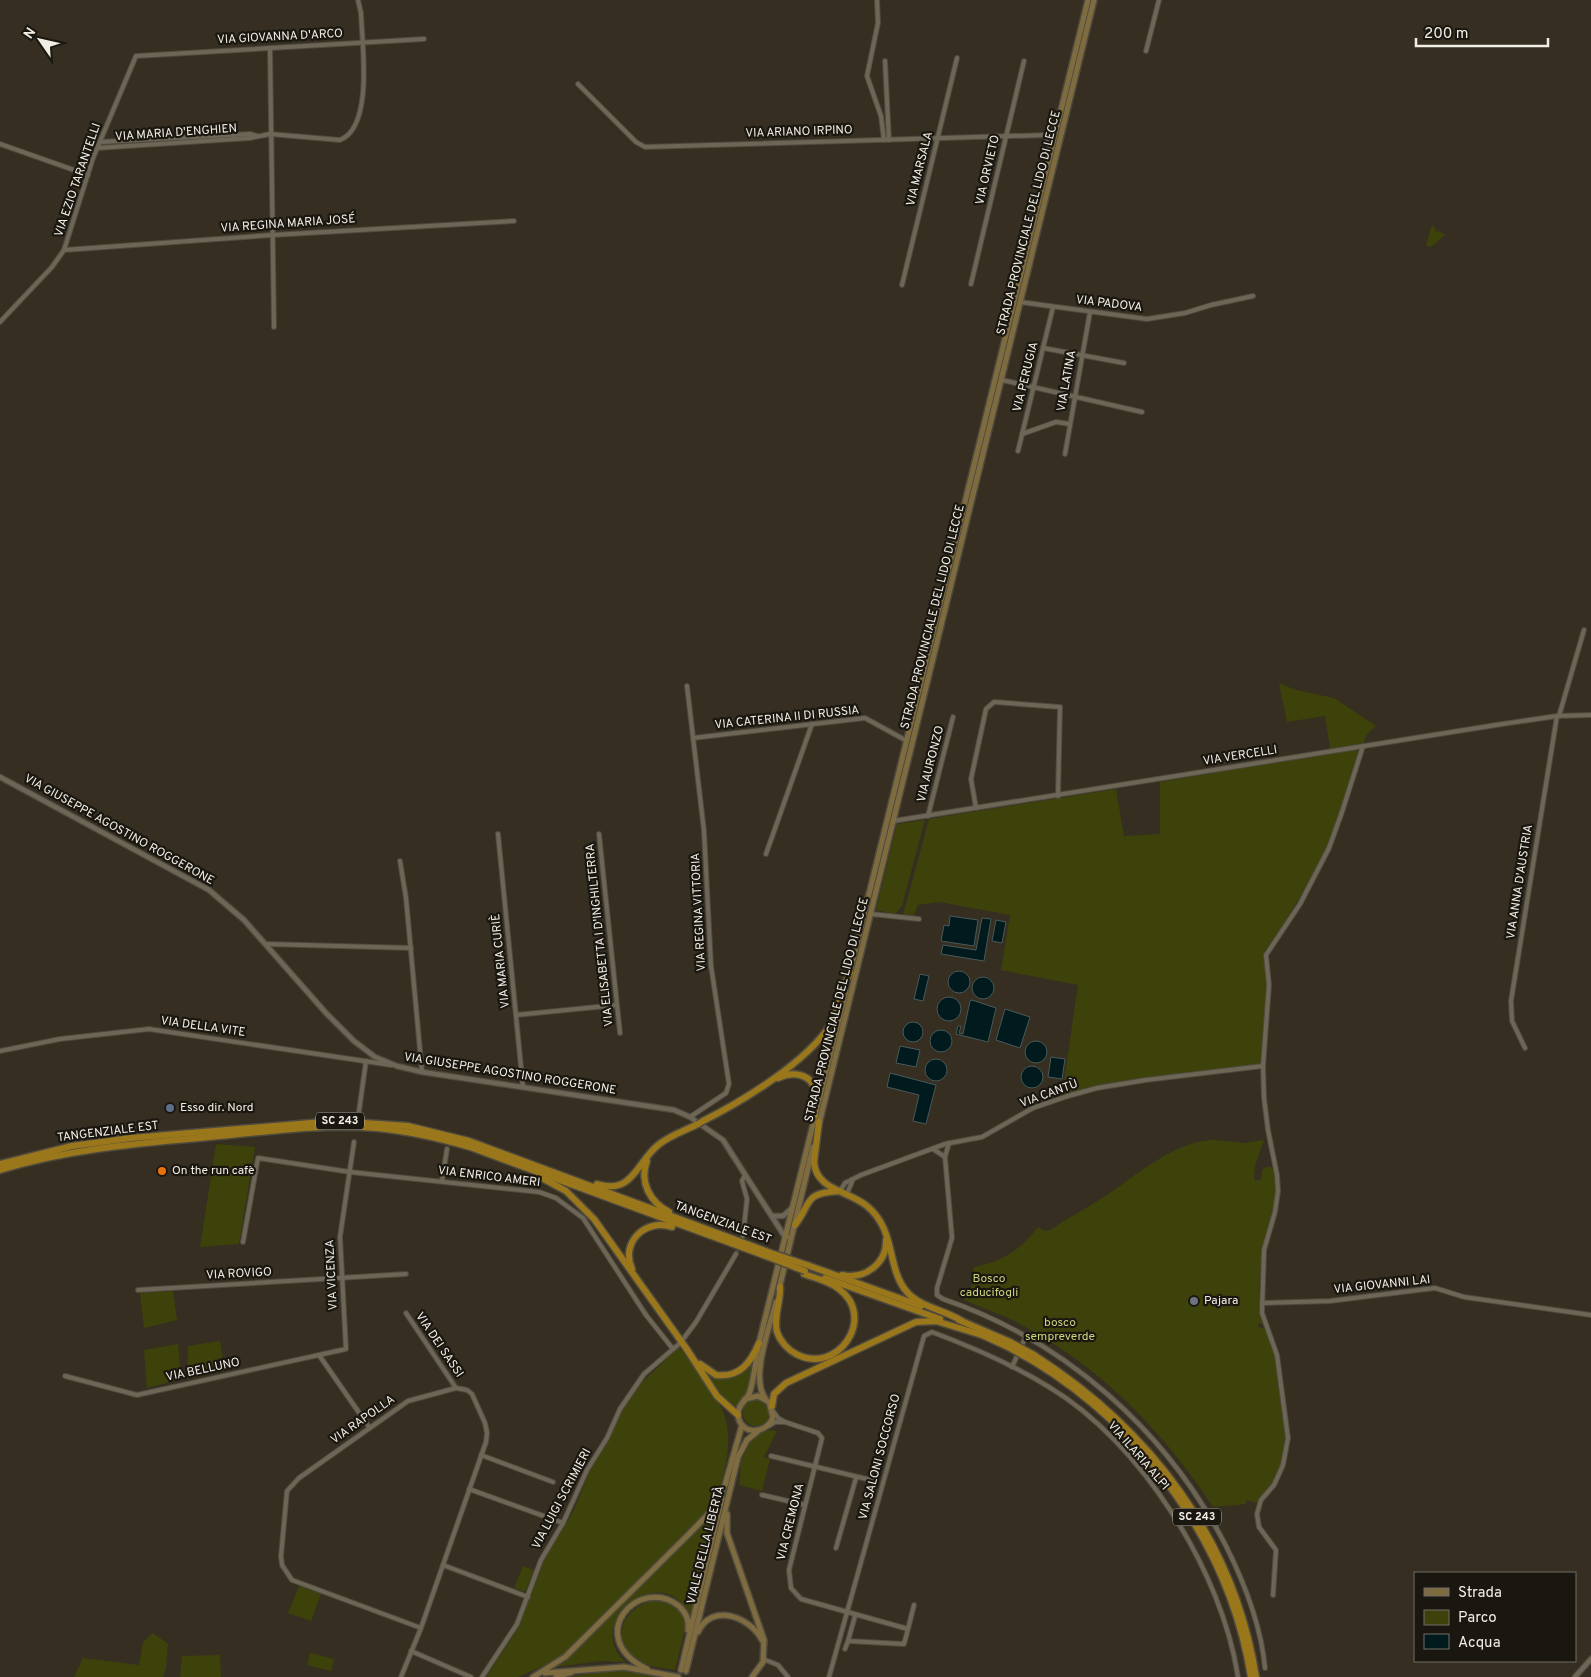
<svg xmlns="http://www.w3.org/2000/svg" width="1591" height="1677" font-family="Overpass,sans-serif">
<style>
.green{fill:#3d420a}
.water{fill:#011a1e;stroke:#495a5a}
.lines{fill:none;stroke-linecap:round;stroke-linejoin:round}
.minor-tunnel{stroke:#514b3e;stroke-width:4;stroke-dasharray:4 2;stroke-linecap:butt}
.minor-casing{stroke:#4f4a3e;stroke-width:6}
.tertiary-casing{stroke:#4f4a3e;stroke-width:7}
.secondary-casing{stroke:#4f4a3e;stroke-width:8}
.trunk-casing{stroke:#4f4a3e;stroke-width:9}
.minor{stroke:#6d6657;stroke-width:4}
.tertiary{stroke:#6d6657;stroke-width:4.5}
.secondary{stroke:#7e6c40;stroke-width:5}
.trunk{stroke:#9a771b;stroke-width:6}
.trunk-bridge-casing{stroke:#4f4a3e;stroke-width:9;stroke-linecap:butt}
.trunk-bridge{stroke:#9a771b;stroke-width:6}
.service-dot{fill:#5c6f8a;stroke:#1a1711;stroke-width:2}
.food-dot{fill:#e8710a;stroke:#1a1711;stroke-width:2}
.worship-dot{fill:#6b7280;stroke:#1a1711;stroke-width:2}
.labels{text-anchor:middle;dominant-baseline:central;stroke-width:4.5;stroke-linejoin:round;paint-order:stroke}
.shield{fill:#1a1711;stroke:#b1aea5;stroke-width:1}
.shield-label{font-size:11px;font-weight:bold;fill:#f2eee5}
.street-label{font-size:12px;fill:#f2eee5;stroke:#1a1711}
.poi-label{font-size:12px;fill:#f2eee5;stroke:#1a1711;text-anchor:start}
.park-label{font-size:12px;fill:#cad47b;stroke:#1a1711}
</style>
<rect width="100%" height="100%" fill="#352e21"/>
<!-- green -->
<g class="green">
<path d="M 1434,226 L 1436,232 L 1439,231 L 1445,235 L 1431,247 L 1426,246 L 1431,227 Z"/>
<path d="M 1279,683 L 1296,690 L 1334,698 L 1376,726 L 1367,734 L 1364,743 L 1330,749 L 1325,716 L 1287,722 Z"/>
<path d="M 1355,749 L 1359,753 C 1349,785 1341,817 1327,847 C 1309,884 1288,918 1264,952 L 1267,982 L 1261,1065 L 1098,1085 L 1062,1095 L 1078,985 L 1001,970 L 1010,915 L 939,902 L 918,905 L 913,917 L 903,915 L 929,819 L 1116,789 L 1124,836 L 1160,834 L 1160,782 Z"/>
<path d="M 925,820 L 902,906 L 895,914 L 876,910 L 897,824 Z"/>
<path d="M 1214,1140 L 1244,1143 L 1264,1140 L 1255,1166 L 1254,1180 L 1261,1180 L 1262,1170 L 1266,1167 L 1271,1167 C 1287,1187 1266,1232 1262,1254 C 1260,1269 1257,1310 1263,1324 L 1258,1324 L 1258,1327 L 1265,1328 C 1281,1360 1292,1434 1281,1468 C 1276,1481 1266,1492 1257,1503 L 1246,1500 L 1246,1504 L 1213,1507 C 1165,1433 1100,1366 1020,1324 C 1003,1315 983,1308 964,1300 L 971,1288 L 974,1267 C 1001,1262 1021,1250 1038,1227 L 1045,1231 L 1052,1229 C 1069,1217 1087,1208 1104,1197 C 1137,1175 1174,1141 1214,1140 Z"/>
<path d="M 216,1144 L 255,1147 L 239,1244 L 200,1247 Z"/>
<path d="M 173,1291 L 177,1320 L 144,1328 L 140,1293 Z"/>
<path d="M 220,1341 L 225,1371 L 187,1379 L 188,1346 Z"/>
<path d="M 178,1344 L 181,1379 L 147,1388 L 144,1350 Z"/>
<path d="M 679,1347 C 693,1366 710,1386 721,1407 C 736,1435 725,1481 711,1507 L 558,1659 L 518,1677 L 486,1677 L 517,1630 L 546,1556 L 573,1512 L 592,1465 L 632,1392 Z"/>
<path d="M 752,1363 L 747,1393 L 735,1407 L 725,1399 L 705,1373 C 723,1382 738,1377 752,1363 Z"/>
<circle cx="756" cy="1413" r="13"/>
<path d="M 769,1430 L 777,1431 L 764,1457 L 770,1459 L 762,1491 L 739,1485 L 741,1461 L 753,1437 Z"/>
<path d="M 717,1507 L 690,1618 C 667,1556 579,1622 626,1662 L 601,1661 L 556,1667 L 564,1663 L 699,1527 Z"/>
<path d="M 523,1566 L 534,1570 L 525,1592 L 514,1588 Z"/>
<path d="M 299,1586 L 321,1594 L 311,1621 L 288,1613 Z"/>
<path d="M 657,1600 C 671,1603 683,1608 686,1623 L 675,1670 C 663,1668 648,1667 638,1660 C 607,1639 625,1604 657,1600 Z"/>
<path d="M 153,1633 L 168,1644 L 166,1668 L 163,1677 L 74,1677 L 83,1658 L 139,1665 L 143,1642 Z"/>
<path d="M 310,1653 L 334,1659 L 331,1671 L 307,1665 Z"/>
<path d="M 220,1655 L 221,1677 L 180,1677 L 182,1656 Z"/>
<path d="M 618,1670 L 633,1670 L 665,1677 L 567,1677 Z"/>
</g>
<!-- water -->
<g class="water">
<path d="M 950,916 L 978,920 L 974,946 L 941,941 L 944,925 L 949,926 Z"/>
<path d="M 982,918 L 991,919 L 984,961 L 941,954 L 943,945 L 976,950 Z"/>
<path d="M 996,920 L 1006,922 L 1002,943 L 992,941 Z"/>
<circle cx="959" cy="982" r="11"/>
<path d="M 920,974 L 929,976 L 923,1001 L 914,999 Z"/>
<circle cx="983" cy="988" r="11"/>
<circle cx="949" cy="1009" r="12"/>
<path d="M 972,1000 L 996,1008 L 988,1042 L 956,1034 L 958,1026 L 961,1026 L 959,1033 L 963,1034 L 970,1001 Z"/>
<path d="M 1005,1009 L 1030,1017 L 1020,1048 L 996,1040 Z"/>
<circle cx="913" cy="1032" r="10"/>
<circle cx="941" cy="1041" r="11"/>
<circle cx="1036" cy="1052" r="11"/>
<path d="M 900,1046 L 920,1050 L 916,1067 L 896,1063 Z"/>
<path d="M 1051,1057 L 1065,1059 L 1062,1079 L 1048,1077 Z"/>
<circle cx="936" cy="1070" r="11"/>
<circle cx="1032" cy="1077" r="11"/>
<path d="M 890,1073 L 936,1085 L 926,1124 L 913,1121 L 919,1095 L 887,1087 Z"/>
</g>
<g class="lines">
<!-- minor-tunnel -->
<path class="minor-tunnel" d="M 736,1254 L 743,1236"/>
<!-- minor casing -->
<g class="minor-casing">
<g id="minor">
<path d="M 877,0 L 878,23 L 867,76 L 881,116 L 884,140"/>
<path d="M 270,48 L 274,327"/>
<path d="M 1146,51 L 1159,0"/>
<path d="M 885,61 L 889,140"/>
<path d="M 578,84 L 636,142 L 645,147 L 1046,135"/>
<path d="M 100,142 L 250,134 L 257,136"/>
<path d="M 0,144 L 88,175"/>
<path d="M 97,148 L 250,138 L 270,134 L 340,140 C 374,127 362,43 361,13 L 358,0"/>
<path d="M 1051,152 L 1046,135 L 1059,117"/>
<path d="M 64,250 L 273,235 L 514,221"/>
<path d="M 971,284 L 1024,61"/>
<path d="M 902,285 L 957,58"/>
<path d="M 1020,302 L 1147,319 L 1185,313 L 1211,305 L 1253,296"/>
<path d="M 0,322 L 52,267 L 64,250 L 93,158 L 136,56 L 424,39"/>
<path d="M 1043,348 L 1124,363"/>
<path d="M 1002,380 L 1142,412"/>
<path d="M 1022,434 L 1056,422 L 1070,424"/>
<path d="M 1018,451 L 1053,307"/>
<path d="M 1065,454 L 1090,312"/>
<path d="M 687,686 L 704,831 L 711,966 L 729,1084 L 726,1093 L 690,1117"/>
<path d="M 1559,716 L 1584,630"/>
<path d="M 693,738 L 865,718 L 907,741"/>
<path d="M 976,808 L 971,779 L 986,709 L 994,702 L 1060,707 L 1058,796"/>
<path d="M 928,816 L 953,717"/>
<path d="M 893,821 L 1496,725 L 1557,716 L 1591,715"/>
<path d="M 498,834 L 523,1087"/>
<path d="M 599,834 L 620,1033"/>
<path d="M 766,854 L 812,724"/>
<path d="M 400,861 L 406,898 L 422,1072"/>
<path d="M 871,914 L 919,919"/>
<path d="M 266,944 L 411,948"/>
<path d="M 516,1015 L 617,1005"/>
<path d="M 1525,1048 L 1512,1021 L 1511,1001 L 1557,716"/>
<path d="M 0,1051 L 60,1039 L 149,1029 L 391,1065"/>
<path d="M 359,1111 L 366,1061"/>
<path d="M 949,1143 L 945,1157 L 952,1238 L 937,1288 L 937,1295 L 943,1299 C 1066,1341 1167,1431 1226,1546 C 1245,1584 1261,1625 1265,1668"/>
<path d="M 933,1149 L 945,1157"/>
<path d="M 442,1181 L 447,1149"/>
<path d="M 840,1191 L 845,1183 L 861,1175 L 945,1144 L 982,1137 L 1033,1108 L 1068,1096 L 1097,1088 L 1146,1080 L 1263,1066"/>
<path d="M 847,1194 L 853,1179"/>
<path d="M 743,1236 L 747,1199 L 742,1181 L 745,1175"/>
<path d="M 243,1242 L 258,1158 L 350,1172 L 539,1192 L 556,1198 L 583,1218 L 646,1315 L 673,1349"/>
<path d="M 138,1290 L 406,1274"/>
<path d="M 1262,1303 L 1330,1301 L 1435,1288 L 1464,1297 L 1591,1315"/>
<path d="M 406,1313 L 456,1388"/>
<path d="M 684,1338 L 696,1322 L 736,1254"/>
<path d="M 319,1355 L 369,1427"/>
<path d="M 1012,1367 L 1026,1336"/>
<path d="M 65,1376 L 137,1395 L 346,1349 L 340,1237 L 354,1142"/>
<path d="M 785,1422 L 818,1433 L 822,1438 L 789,1570 L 791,1588 L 801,1599 L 908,1629 L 904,1644 L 848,1641 L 855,1616"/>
<path d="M 769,1426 L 775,1422 L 785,1422 L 778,1418 L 773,1411"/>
<path d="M 481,1455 L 553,1482"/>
<path d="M 771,1456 L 875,1481"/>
<path d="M 469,1489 L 563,1523"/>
<path d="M 762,1495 L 805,1505"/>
<path d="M 836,1548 L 856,1478"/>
<path d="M 443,1565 L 528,1597"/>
<path d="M 1273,1595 L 1276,1550 L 1259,1527 L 1257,1514 L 1261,1500 L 1274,1485 L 1283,1465 L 1288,1438 L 1277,1355 L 1262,1313 L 1264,1250 L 1275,1212 L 1278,1191 L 1277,1175 L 1268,1130 L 1264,1098 L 1263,1066 L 1269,985 L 1266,955 L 1300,904 L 1329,848 L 1342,812 L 1363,746"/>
<path d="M 908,1629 L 914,1605"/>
<path d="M 845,1649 L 848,1641"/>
<path d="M 411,1651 L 471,1677"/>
<path d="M 763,1659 L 778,1665 L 788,1677"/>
<path d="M 401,1677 L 421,1628 L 486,1442 L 487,1433 L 485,1423 L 472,1394 L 467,1390 L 456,1388 L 408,1401 L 299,1478 L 287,1491 L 281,1556 L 282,1565 L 292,1580 L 421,1628"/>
<path d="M 482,1677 L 517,1624 L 541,1560 L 563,1523 L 587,1470 L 607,1438 L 620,1409 L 644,1374 L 679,1344"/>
<path d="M 829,1677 L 924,1336 L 932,1332 C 972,1347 1012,1364 1049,1387 C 1141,1442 1222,1571 1238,1677"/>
</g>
</g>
<!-- tertiary casing -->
<g class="tertiary-casing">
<g id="tertiary">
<path d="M 0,777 L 209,890 L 244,920 L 326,1013 L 354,1041 L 375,1057 L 397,1066 L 422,1072 L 674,1110 L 690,1117 L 723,1140 L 785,1237 L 788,1237"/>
<path d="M 772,1216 L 783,1216 L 792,1208"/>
<path d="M 1575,1677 L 1591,1659"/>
</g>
</g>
<!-- secondary casing -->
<g class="secondary-casing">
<g id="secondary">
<path d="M 849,976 L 1088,0"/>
<path d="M 819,1124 L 1094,0"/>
<path d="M 779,1289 L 813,1147"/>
<path d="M 765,1398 C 750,1377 770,1326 776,1302"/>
<path d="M 745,1399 L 758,1396 L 769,1402 L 773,1417 C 767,1435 739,1436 738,1414 C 738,1404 746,1401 749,1394 C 754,1382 756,1357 759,1343 L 846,991"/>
<path d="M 725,1485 L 742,1425"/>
<path d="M 727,1514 L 727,1533 L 764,1640 L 763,1662 L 752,1677"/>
<path d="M 698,1632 C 712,1602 750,1617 762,1640"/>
<path d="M 647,1669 C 582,1637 639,1574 679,1606 C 686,1613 690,1620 688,1630"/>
<path d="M 681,1670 L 722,1498"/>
<path d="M 686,1671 L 738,1457 L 747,1440 L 757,1432"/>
<path d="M 545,1673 L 624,1667 L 678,1677"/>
<path d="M 533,1677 L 565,1657 L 689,1534 L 714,1508 L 726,1483"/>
<path d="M 556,1677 L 572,1672"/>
</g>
</g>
<!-- trunk casing -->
<g class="trunk-casing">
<g id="trunk">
<path d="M 778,1078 C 791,1071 812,1073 815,1091 C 816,1099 813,1107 815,1116"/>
<path d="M 703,1121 C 743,1101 807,1062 831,1024 C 840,1008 841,989 850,973"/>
<path d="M 819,1122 L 814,1162 C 816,1190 849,1191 867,1206 C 897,1231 886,1268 907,1292 C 920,1307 945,1310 962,1321"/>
<path d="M 647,1161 C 639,1182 650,1202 669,1212"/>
<path d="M 0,1164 L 72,1146 L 131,1138 L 335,1121 L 408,1126 L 469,1141 L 768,1252"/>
<path d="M 0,1170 C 65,1150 131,1144 199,1138 C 257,1133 318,1123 377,1128 C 408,1131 439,1138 470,1147 L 766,1256"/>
<path d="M 544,1179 L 566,1191 L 594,1219 L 686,1348 L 717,1396 L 738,1415"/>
<path d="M 597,1184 C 632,1195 636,1164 657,1146 C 668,1136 684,1131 698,1124"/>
<path d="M 795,1225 C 812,1204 802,1193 839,1191"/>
<path d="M 807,1265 L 921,1306"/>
<path d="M 632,1269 C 620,1242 646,1218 672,1227"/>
<path d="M 842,1275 C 865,1280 887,1263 886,1240"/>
<path d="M 825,1278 L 940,1319"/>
<path d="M 780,1287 C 781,1302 773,1316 777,1332 C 780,1341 788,1350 796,1354 C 838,1376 877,1317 839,1289 C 829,1281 815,1278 804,1274"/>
<path d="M 959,1320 L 1010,1342"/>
<path d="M 982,1335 L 1008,1347"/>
<path d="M 1034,1355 C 1150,1429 1234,1539 1256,1677"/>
<path d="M 1033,1361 C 1145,1429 1230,1546 1251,1677"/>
<path d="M 700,1364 L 716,1375 C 740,1378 751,1362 759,1343"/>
<path d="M 772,1406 L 774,1394 L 786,1383 L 916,1322 L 936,1321 L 985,1336"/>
</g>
</g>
<!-- minor -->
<use href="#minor" class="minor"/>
<!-- tertiary -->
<use href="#tertiary" class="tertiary"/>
<!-- secondary -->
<use href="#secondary" class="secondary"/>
<!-- trunk -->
<use href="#trunk" class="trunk"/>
<!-- trunk-bridge casing -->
<g class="trunk-bridge-casing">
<g id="trunk-bridge">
<path d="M 698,1124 L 703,1121"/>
<path d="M 768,1252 L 807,1265"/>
<path d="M 766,1256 L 805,1271"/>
<path d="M 1010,1342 L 1034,1355"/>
<path d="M 1008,1347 L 1033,1361"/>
</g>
</g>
<!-- trunk-bridge -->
<use href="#trunk-bridge" class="trunk-bridge"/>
</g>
<!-- markers -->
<circle class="service-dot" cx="170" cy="1108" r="5"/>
<circle class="food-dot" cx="162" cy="1171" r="5"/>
<circle class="worship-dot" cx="1194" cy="1301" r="5"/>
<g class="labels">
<!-- shield labels -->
<g class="shield">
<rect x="316" y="1112.5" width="48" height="17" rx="4"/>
<rect x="1173" y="1508.5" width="48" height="17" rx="4"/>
</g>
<g class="shield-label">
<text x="340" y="1121">SC 243</text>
<text x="1197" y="1517">SC 243</text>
</g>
<!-- street labels -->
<g class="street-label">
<text transform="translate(280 37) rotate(-3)">VIA GIOVANNA D'ARCO</text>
<text transform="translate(799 132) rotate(-2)">VIA ARIANO IRPINO</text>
<text transform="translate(176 133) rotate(-4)">VIA MARIA D'ENGHIEN</text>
<text transform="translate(920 169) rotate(-76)">VIA MARSALA</text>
<text transform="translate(988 170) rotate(-77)">VIA ORVIETO</text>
<text transform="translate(78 180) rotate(-71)">VIA EZIO TARANTELLI</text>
<text transform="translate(1029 223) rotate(-76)">STRADA PROVINCIALE DEL LIDO DI LECCE</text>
<text transform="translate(288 224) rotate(-4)">VIA REGINA MARIA JOSÉ</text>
<text transform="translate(1109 304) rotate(7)">VIA PADOVA</text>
<text transform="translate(1026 377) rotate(-76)">VIA PERUGIA</text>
<text transform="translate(1067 381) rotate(-80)">VIA LATINA</text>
<text transform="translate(933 617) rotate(-76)">STRADA PROVINCIALE DEL LIDO DI LECCE</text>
<text transform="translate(787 718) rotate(-6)">VIA CATERINA II DI RUSSIA</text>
<text transform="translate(1240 756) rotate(-9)">VIA VERCELLI</text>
<text transform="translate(931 764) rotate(-76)">VIA AURONZO</text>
<text transform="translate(119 830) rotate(29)">VIA GIUSEPPE AGOSTINO ROGGERONE</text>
<text transform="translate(1520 882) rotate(-81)">VIA ANNA D'AUSTRIA</text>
<text transform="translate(699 912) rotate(-93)">VIA REGINA VITTORIA</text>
<text transform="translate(600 935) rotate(-96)">VIA ELISABETTA I D'INGHILTERRA</text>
<text transform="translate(501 961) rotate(-96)">VIA MARIA CURIÈ</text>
<text transform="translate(837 1010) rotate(-76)">STRADA PROVINCIALE DEL LIDO DI LECCE</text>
<text transform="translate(203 1027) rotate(8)">VIA DELLA VITE</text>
<text transform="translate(510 1074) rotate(9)">VIA GIUSEPPE AGOSTINO ROGGERONE</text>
<text transform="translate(1049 1094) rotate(-20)">VIA CANTÙ</text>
<text transform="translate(108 1132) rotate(-7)">TANGENZIALE EST</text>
<text transform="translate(489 1177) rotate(7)">VIA ENRICO AMERI</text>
<text transform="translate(723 1223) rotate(20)">TANGENZIALE EST</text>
<text transform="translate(239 1274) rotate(-3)">VIA ROVIGO</text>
<text transform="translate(332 1275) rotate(-93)">VIA VICENZA</text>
<text transform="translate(1382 1285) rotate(-6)">VIA GIOVANNI LAI</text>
<text transform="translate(439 1345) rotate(56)">VIA DEI SASSI</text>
<text transform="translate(203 1370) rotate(-12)">VIA BELLUNO</text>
<text transform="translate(363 1420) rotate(-35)">VIA RAPOLLA</text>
<text transform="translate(1138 1456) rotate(49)">VIA ILARIA ALPI</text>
<text transform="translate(880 1457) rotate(-75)">VIA SALONI SOCCORSO</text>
<text transform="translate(562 1499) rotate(-62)">VIA LUIGI SCRIMIERI</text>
<text transform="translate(791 1522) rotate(-76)">VIA CREMONA</text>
<text transform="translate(706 1545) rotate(-76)">VIALE DELLA LIBERTÀ</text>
</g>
<!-- poi labels -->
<g class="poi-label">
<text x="180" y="1108">Esso dir. Nord</text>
<text x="172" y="1171">On the run cafè</text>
<text x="1204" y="1301">Pajara</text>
</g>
<!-- park labels -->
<g class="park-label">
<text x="989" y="1279">Bosco<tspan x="989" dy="14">caducifogli</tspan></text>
<text x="1060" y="1323">bosco<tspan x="1060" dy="14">sempreverde</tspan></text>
</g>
</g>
<!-- legend -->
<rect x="1414" y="1572" width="162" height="90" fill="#1a1711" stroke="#706d66"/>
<rect x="1424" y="1588" width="25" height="8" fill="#7e6c40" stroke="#706d66"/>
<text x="1458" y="1597" font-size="15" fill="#f2eee5">Strada</text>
<rect x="1424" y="1610" width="25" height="15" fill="#3d420a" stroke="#706d66"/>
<text x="1458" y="1622" font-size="15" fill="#f2eee5">Parco</text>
<rect x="1424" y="1634" width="25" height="15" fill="#011a1e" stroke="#706d66"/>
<text x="1458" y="1647" font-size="15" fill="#f2eee5">Acqua</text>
<!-- north arrow -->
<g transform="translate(40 40) rotate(304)" stroke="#1a1711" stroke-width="4" paint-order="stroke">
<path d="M0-4L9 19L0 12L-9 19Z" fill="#f2eee5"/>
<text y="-8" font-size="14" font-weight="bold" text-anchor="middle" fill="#f2eee5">N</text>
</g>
<!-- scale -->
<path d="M1416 38v8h132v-8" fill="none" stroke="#f2eee5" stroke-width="2.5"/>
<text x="1424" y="38" font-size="15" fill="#f2eee5" stroke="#1a1711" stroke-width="4" paint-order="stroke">200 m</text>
</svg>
